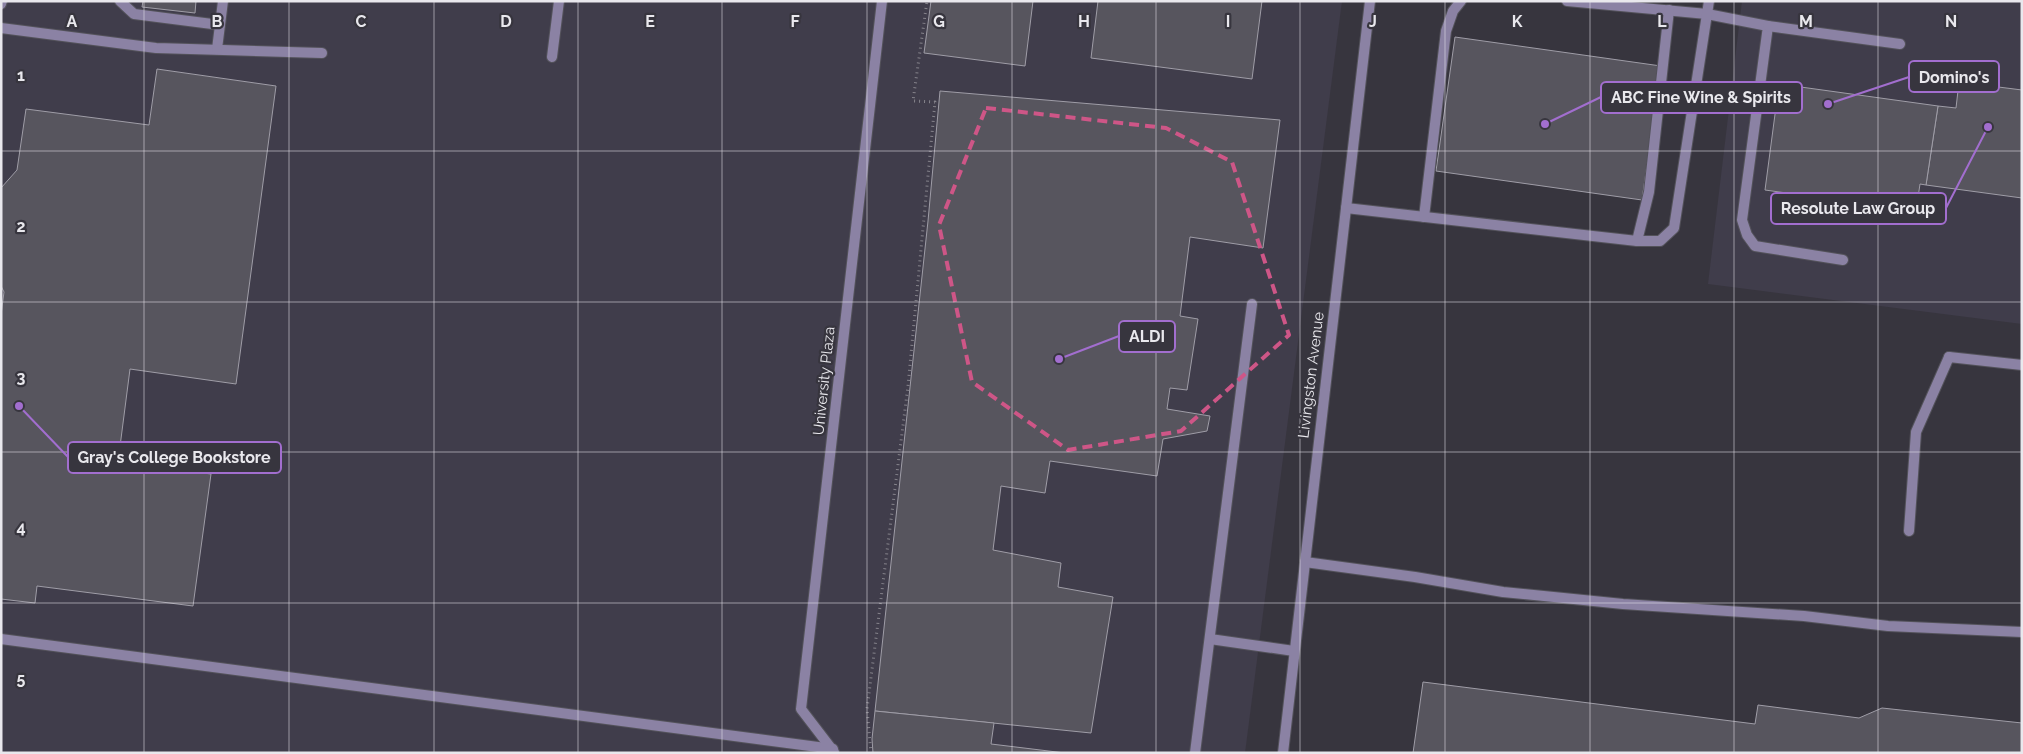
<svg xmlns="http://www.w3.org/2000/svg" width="2023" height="754" font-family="Raleway,sans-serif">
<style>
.built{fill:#403d4b}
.building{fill:#57555e;stroke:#9f9da7}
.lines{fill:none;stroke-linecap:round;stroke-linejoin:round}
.service-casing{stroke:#53525a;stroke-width:12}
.minor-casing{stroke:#53525a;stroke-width:12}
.path{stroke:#85838b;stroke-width:3;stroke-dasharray:1 4;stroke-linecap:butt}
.service{stroke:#8b82a4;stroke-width:10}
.minor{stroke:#8b82a4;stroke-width:10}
.marked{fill:none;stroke:#ce5687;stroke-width:4;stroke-dasharray:10 6;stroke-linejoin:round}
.grid{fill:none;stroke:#e9e8ed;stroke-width:1;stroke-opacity:0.55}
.labels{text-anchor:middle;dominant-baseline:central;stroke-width:4.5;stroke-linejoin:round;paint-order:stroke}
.street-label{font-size:15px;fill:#e9e8ed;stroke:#37353e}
.grid-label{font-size:16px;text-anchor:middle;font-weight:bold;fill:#e9e8ed;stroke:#37353e;stroke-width:4.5;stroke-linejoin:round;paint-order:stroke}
.leader{fill:none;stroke:#a26ecf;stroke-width:2}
.callout-dot{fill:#a26ecf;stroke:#37353e;stroke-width:2}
.callout{fill:#37353e;stroke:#a26ecf;stroke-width:2}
.callout-label{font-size:16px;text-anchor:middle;font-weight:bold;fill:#e9e8ed}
</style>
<rect width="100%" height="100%" fill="#37353e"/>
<!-- built -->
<g class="built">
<path d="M 1,1 L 1342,1 L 1245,753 L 1,753 Z"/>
<path d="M 1742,1 L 2022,1 L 2022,324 L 1708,284 Z"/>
</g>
<!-- building -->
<g class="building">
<path d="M 143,1 L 196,1 L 195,13 L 142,7 Z"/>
<path d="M 931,1 L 1033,1 L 1025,66 L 924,53 Z"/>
<path d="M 1098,1 L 1262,1 L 1252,79 L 1091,58 Z"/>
<path d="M 1455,37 L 1661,66 L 1642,200 L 1436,171 Z"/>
<path d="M 157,69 L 276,86 L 236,384 L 130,369 L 118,462 L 211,474 L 193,606 L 37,586 L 35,603 L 1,599 L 1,315 L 4,292 L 1,286 L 1,188 L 17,170 L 26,109 L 149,125 Z"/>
<path d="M 1959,82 L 2022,90 L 2022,198 L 1926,185 L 1938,106 L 1956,108 Z"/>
<path d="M 1779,84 L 1938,106 L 1926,185 L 1920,184 L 1916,211 L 1765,190 Z"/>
<path d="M 940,91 L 1280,120 L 1263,248 L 1190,237 L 1180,316 L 1198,319 L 1187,390 L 1170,388 L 1167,409 L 1210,416 L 1207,431 L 1163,439 L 1157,476 L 1050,461 L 1045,493 L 1001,486 L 993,550 L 1061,563 L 1058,587 L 1113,597 L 1091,733 L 875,711 L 928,221 Z"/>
<path d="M 1423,682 L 1755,724 L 1758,705 L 1859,718 L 1882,708 L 2022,723 L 2022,753 L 1413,753 Z"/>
<path d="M 875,711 L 994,723 L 991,744 L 1065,753 L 873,753 L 872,739 Z"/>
</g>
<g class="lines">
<!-- service casing -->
<g class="service-casing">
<g id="service">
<path d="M 120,1 L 134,14 L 220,25"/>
<path d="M 1567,1 L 1707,14 L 1768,26 L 1742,220 L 1747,235 L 1755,246 L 1843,260"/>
<path d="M 1,4 L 2,1"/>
<path d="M 1768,26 L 1900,44"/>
<path d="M 1,28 L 156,48 L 322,53"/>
<path d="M 217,49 L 223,1"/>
<path d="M 552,57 L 559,1"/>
<path d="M 1346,208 L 1637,241 L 1660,241 L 1674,228 L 1709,1"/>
<path d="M 1424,217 L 1446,31 L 1453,11 L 1461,1"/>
<path d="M 1637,241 L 1649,192 L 1669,10"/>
<path d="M 1909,531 L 1916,432 L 1949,357"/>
<path d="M 1305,562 L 1415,577 L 1503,592 L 1623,604 L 1804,616 L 1888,626 L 2022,632"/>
<path d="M 1,639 L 833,749"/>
<path d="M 1210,639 L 1294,651"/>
<path d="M 834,752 L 801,709 L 882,1"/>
<path d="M 1195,753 L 1252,304"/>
</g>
</g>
<!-- minor casing -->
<g class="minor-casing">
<g id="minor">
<path d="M 1949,357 L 2022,365"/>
<path d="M 1283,753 L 1370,1"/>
</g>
</g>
<!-- path -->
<path class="path" d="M 871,753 L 867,709 L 908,386 L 935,102 L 913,101 L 927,1"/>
<!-- service -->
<use href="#service" class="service"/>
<!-- minor -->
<use href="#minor" class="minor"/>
</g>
<!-- marked area -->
<path class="marked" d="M 986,108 L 1166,128 L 1232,162 L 1289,335 L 1181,431 L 1068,450 L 972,382 L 939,225 Z"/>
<!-- grid -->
<path class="grid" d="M 144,1 L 144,753M 289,1 L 289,753M 434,1 L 434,753M 578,1 L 578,753M 722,1 L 722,753M 867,1 L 867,753M 1012,1 L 1012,753M 1156,1 L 1156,753M 1300,1 L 1300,753M 1445,1 L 1445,753M 1590,1 L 1590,753M 1734,1 L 1734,753M 1878,1 L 1878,753M 1,151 L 2022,151M 1,302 L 2022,302M 1,452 L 2022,452M 1,603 L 2022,603"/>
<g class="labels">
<!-- street labels -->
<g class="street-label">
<text transform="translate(1311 375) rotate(-83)">Livingston Avenue</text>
<text transform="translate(824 381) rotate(-84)">University Plaza</text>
</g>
</g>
<g class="grid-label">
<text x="72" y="27">A</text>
<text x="217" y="27">B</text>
<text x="361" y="27">C</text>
<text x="506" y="27">D</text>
<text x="650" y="27">E</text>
<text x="795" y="27">F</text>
<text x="939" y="27">G</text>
<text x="1084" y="27">H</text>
<text x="1228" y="27">I</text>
<text x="1373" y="27">J</text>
<text x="1517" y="27">K</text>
<text x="1662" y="27">L</text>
<text x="1806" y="27">M</text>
<text x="1951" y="27">N</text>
<text x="21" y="81">1</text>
<text x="21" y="232">2</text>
<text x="21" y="383">3</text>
<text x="21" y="533">4</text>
<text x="21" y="684">5</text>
</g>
<!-- callouts -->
<path class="leader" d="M1828 104L1909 77M1545 124L1601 97M1988 127L1946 208M1059 359L1119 336M19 406L68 457"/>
<g class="callout-dot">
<circle cx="1828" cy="104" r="5"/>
<circle cx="1545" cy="124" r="5"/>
<circle cx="1988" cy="127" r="5"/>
<circle cx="1059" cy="359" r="5"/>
<circle cx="19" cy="406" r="5"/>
</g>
<g class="callout">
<rect x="1909" y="61" width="90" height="31" rx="5"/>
<rect x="1601" y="82" width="201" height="31" rx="5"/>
<rect x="1771" y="193" width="175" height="31" rx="5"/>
<rect x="1119" y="321" width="56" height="31" rx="5"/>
<rect x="68" y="442" width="213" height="31" rx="5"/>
</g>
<g class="callout-label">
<text x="1954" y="83">Domino's</text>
<text x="1701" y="103">ABC Fine Wine &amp; Spirits</text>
<text x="1858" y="214">Resolute Law Group</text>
<text x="1147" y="342">ALDI</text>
<text x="174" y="463">Gray's College Bookstore</text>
</g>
<!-- border -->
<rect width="2023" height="754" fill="none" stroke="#e9e8ed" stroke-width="5"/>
</svg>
